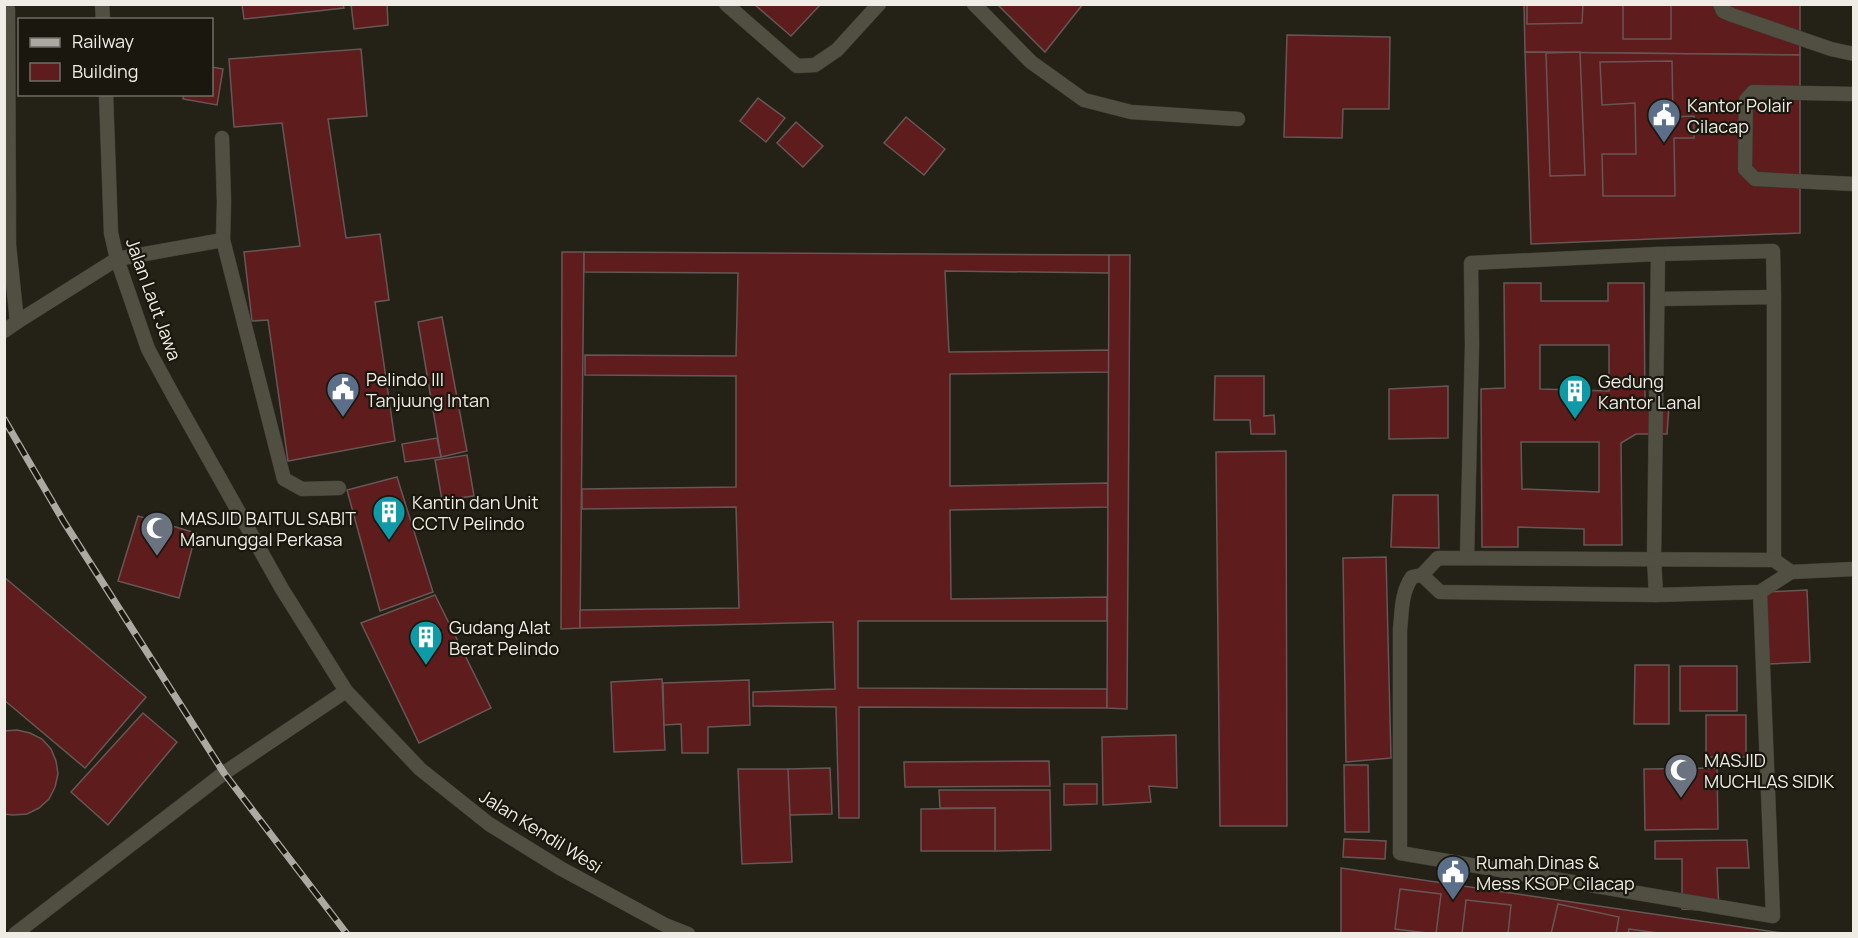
<svg xmlns="http://www.w3.org/2000/svg" width="1858" height="938" font-family="Manrope,sans-serif">
<style>
.building{fill:#5e1c1c;stroke:#665756;stroke-width:1.5;fill-rule:evenodd}
.lines{fill:none;stroke-linecap:round;stroke-linejoin:round}
.lane-casing{stroke:#3e3c35;stroke-width:15}
.lane{stroke:#514e42;stroke-width:14}
.rail-casing{stroke:#aba9a1;stroke-width:7}
.rail{stroke:#1a180e;stroke-width:4.5;stroke-dasharray:14;stroke-linecap:butt}
.labels{text-anchor:middle;dominant-baseline:central;stroke-width:4.5;stroke-linejoin:round;paint-order:stroke}
.poi-label{font-size:18px;fill:#eeece5;stroke:#1a180e;text-anchor:start}
.street-label{font-size:18px;fill:#eeece5;stroke:#1a180e}
</style>
<rect width="100%" height="100%" fill="#242117"/>
<!-- building -->
<g class="building">
<path d="M 242,4 L 343,4 L 344,8 L 244,19 Z"/>
<path d="M 351,4 L 387,4 L 388,25 L 354,29 Z"/>
<path d="M 754,4 L 821,4 L 791,36 Z"/>
<path d="M 997,4 L 1083,4 L 1045,52 Z"/>
<path d="M 1524,4 L 1800,4 L 1800,55 L 1525,52 Z"/>
<path d="M 1527,4 L 1583,4 L 1582,23 L 1527,24 Z"/>
<rect x="1623" y="4" width="48" height="35"/>
<path d="M 1287,35 L 1390,37 L 1389,109 L 1343,109 L 1342,138 L 1284,137 Z"/>
<path d="M 361,49 L 367,116 L 328,119 L 346,238 L 380,234 L 389,300 L 375,302 L 395,441 L 288,461 L 268,320 L 252,321 L 244,252 L 300,246 L 282,123 L 234,127 L 229,59 Z"/>
<path d="M 1525,52 L 1800,55 L 1800,233 L 1531,244 Z"/>
<path d="M 1580,52 L 1585,175 L 1550,176 L 1546,53 Z"/>
<path d="M 1672,61 L 1673,117 L 1694,116 L 1694,138 L 1674,138 L 1675,196 L 1603,196 L 1602,154 L 1636,154 L 1635,103 L 1602,105 L 1600,62 Z"/>
<path d="M 212,67 L 223,69 L 217,105 L 183,99 L 184,94 L 212,94 Z"/>
<path d="M 758,98 L 785,118 L 766,142 L 740,121 Z"/>
<path d="M 906,117 L 945,149 L 924,175 L 884,143 Z"/>
<path d="M 796,122 L 823,146 L 803,167 L 777,143 Z"/>
<path d="M 562,252 L 584,252 L 580,628 L 561,629 Z"/>
<path d="M 584,252 L 1109,255 L 1109,273 L 945,271 L 949,352 L 1109,350 L 1109,372 L 950,374 L 950,486 L 1108,483 L 1108,507 L 950,510 L 951,599 L 1107,597 L 1107,621 L 858,621 L 858,688 L 1107,689 L 1107,708 L 859,707 L 859,818 L 839,818 L 836,707 L 753,706 L 753,692 L 835,689 L 833,622 L 580,628 L 580,610 L 739,608 L 736,507 L 582,509 L 582,489 L 736,487 L 736,376 L 585,375 L 585,355 L 736,356 L 738,273 L 584,272 Z"/>
<path d="M 1109,255 L 1130,255 L 1127,709 L 1107,708 Z"/>
<path d="M 1504,283 L 1541,283 L 1541,301 L 1608,301 L 1608,283 L 1644,283 L 1645,406 L 1669,406 L 1667,434 L 1636,434 L 1621,443 L 1622,545 L 1584,545 L 1584,529 L 1518,527 L 1518,547 L 1482,547 L 1481,389 L 1505,388 ZM 1540,345 L 1609,345 L 1609,391 L 1540,389 ZM 1521,442 L 1599,442 L 1599,492 L 1522,489 Z"/>
<path d="M 442,317 L 467,451 L 441,457 L 418,322 Z"/>
<path d="M 1215,376 L 1264,376 L 1264,416 L 1274,415 L 1275,434 L 1251,434 L 1250,420 L 1214,420 Z"/>
<path d="M 1448,386 L 1448,438 L 1389,439 L 1389,389 Z"/>
<path d="M 437,438 L 441,457 L 405,462 L 402,444 Z"/>
<path d="M 1286,451 L 1287,826 L 1220,826 L 1216,452 Z"/>
<path d="M 467,455 L 474,496 L 442,500 L 435,460 Z"/>
<path d="M 397,477 L 433,592 L 380,611 L 347,490 Z"/>
<path d="M 1393,495 L 1438,495 L 1439,548 L 1391,547 Z"/>
<path d="M 138,516 L 196,533 L 179,598 L 118,581 Z"/>
<path d="M 1386,557 L 1391,758 L 1346,762 L 1343,558 Z"/>
<path d="M 4,577 L 146,697 L 85,768 L 4,700 Z"/>
<path d="M 1807,590 L 1810,662 L 1769,664 L 1766,592 Z"/>
<path d="M 435,595 L 491,708 L 419,743 L 361,623 Z"/>
<path d="M 1635,665 L 1669,665 L 1669,724 L 1634,724 Z"/>
<rect x="1680" y="666" width="57" height="45"/>
<path d="M 662,679 L 665,750 L 614,752 L 611,682 Z"/>
<path d="M 749,680 L 750,725 L 708,727 L 708,753 L 682,753 L 681,724 L 664,725 L 663,683 Z"/>
<path d="M 143,713 L 177,742 L 108,825 L 71,792 Z"/>
<rect x="1706" y="715" width="40" height="42"/>
<path d="M 17,730 L 30,733 L 42,739 L 51,749 L 56,761 L 58,774 L 55,787 L 49,799 L 39,808 L 27,814 L 13,815 L 4,814 L 4,731 Z"/>
<path d="M 1176,735 L 1177,788 L 1149,786 L 1151,802 L 1103,805 L 1102,737 Z"/>
<path d="M 1049,761 L 1050,786 L 905,787 L 904,762 Z"/>
<path d="M 1344,765 L 1368,765 L 1369,832 L 1345,832 Z"/>
<path d="M 830,768 L 832,814 L 789,815 L 788,769 Z"/>
<path d="M 1717,768 L 1718,829 L 1645,830 L 1644,769 Z"/>
<path d="M 738,769 L 788,769 L 792,862 L 742,864 Z"/>
<path d="M 1064,784 L 1097,784 L 1097,804 L 1064,805 Z"/>
<path d="M 939,790 L 1050,790 L 1051,850 L 995,851 L 995,808 L 940,808 Z"/>
<path d="M 995,808 L 995,851 L 921,851 L 921,809 Z"/>
<path d="M 1344,839 L 1386,841 L 1385,859 L 1343,857 Z"/>
<path d="M 1747,840 L 1749,868 L 1717,868 L 1719,911 L 1682,909 L 1682,859 L 1655,859 L 1655,841 Z"/>
<path d="M 1341,868 L 1789,934 L 1341,934 Z"/>
<path d="M 1400,889 L 1441,894 L 1436,934 L 1395,929 Z"/>
<path d="M 1466,900 L 1511,905 L 1508,934 L 1462,934 Z"/>
<path d="M 1558,904 L 1619,917 L 1616,934 L 1551,934 Z"/>
<path d="M 1629,929 L 1665,934 L 1628,934 Z"/>
</g>
<g class="lines">
<!-- lane casing -->
<g class="lane-casing">
<g id="lane">
<path d="M 102,4 L 103,20"/>
<path d="M 726,4 L 797,66 L 815,65 L 837,50 L 879,4"/>
<path d="M 974,4 L 1031,62 L 1084,100 L 1131,112 L 1238,119"/>
<path d="M 1720,4 L 1723,11 L 1732,15 L 1831,49 L 1854,54"/>
<path d="M 4,5 L 8,9 L 9,245 L 17,322"/>
<path d="M 106,94 L 111,233 L 117,259 L 148,349 L 173,395 L 282,589 L 346,691 L 420,769 L 489,824 L 560,868 L 665,925 L 688,934"/>
<path d="M 1854,94 L 1753,92 L 1746,100 L 1745,169 L 1755,179 L 1854,184"/>
<path d="M 222,138 L 224,202 L 223,240 L 284,479 L 302,489 L 339,488"/>
<path d="M 1658,254 L 1773,251 L 1774,297"/>
<path d="M 1658,299 L 1774,297 L 1774,560"/>
<path d="M 4,331 L 17,322 L 117,259 L 223,240"/>
<path d="M 1467,558 L 1472,345 L 1471,263 L 1658,254 L 1654,559 L 1656,595"/>
<path d="M 1422,575 L 1440,592 L 1656,595 L 1760,592 L 1791,572 L 1854,569"/>
<path d="M 1760,592 L 1773,916 L 1400,853 L 1400,630 C 1402,611 1401,593 1412,577 L 1422,575 L 1438,558 L 1774,560 L 1791,572"/>
<path d="M 15,934 L 224,773 L 346,691"/>
</g>
</g>
<!-- lane -->
<use href="#lane" class="lane"/>
<!-- rail casing -->
<g class="rail-casing">
<path id="rail" d="M 4,419 L 64,522 L 224,773 L 347,934"/>
</g>
<!-- rail -->
<use href="#rail" class="rail"/>
</g>
<!-- icons -->
<defs>
<g id="civic-pin" transform="scale(1.725)"><path d="M0 17L-7.5 6A9.5 9.5 0 1 1 7.5 6Z" fill="#5c6f8a" stroke="#1a180e"/><path d="M-.6-6.5H3V-4.5H.6V-3L4-1V1h2V6H-6V1h2V-1L-.6-3ZM-1.2 2.5V6h2.4V2.5Z" fill="#fff"/></g>
<g id="building-pin" transform="scale(1.725)"><path d="M0 17L-7.5 6A9.5 9.5 0 1 1 7.5 6Z" fill="#0f9aa8" stroke="#1a180e"/><path d="M-4-6H4V6H1V3H-1V6H-4ZM-2.5-4.3h1.7v1.8h-1.7ZM.8-4.3h1.7v1.8H.8ZM-2.5-1h1.7V.8h-1.7ZM.8-1h1.7V.8H.8Z" fill="#fff"/></g>
<g id="mosque-pin" transform="scale(1.725)"><path d="M0 17L-7.5 6A9.5 9.5 0 1 1 7.5 6Z" fill="#6b7280" stroke="#1a180e"/><path d="M3.5-4.9A6 6 0 1 0 3.5 4.9A5 5 0 1 1 3.5-4.9Z" fill="#fff"/></g>
</defs>
<g fill-rule="evenodd">
<use href="#civic-pin" x="1664" y="115"/>
<use href="#civic-pin" x="343" y="389"/>
<use href="#building-pin" x="1575" y="391"/>
<use href="#building-pin" x="389" y="512"/>
<use href="#mosque-pin" x="157" y="528"/>
<use href="#building-pin" x="426" y="637"/>
<use href="#mosque-pin" x="1681" y="770"/>
<use href="#civic-pin" x="1453" y="872"/>
</g>
<g class="labels">
<!-- poi labels -->
<g class="poi-label">
<text x="1687" y="105">Kantor Polair<tspan x="1687" dy="21">Cilacap</tspan></text>
<text x="366" y="379">Pelindo III<tspan x="366" dy="21">Tanjuung Intan</tspan></text>
<text x="1598" y="381">Gedung<tspan x="1598" dy="21">Kantor Lanal</tspan></text>
<text x="412" y="502">Kantin dan Unit<tspan x="412" dy="21">CCTV Pelindo</tspan></text>
<text x="180" y="518">MASJID BAITUL SABIT<tspan x="180" dy="21">Manunggal Perkasa</tspan></text>
<text x="449" y="627">Gudang Alat<tspan x="449" dy="21">Berat Pelindo</tspan></text>
<text x="1704" y="760">MASJID<tspan x="1704" dy="21">MUCHLAS SIDIK</tspan></text>
<text x="1476" y="862">Rumah Dinas &amp;<tspan x="1476" dy="21">Mess KSOP Cilacap</tspan></text>
</g>
<!-- street labels -->
<g class="street-label">
<text transform="translate(154 299) rotate(70)">Jalan Laut Jawa</text>
<text transform="translate(541 831) rotate(32)">Jalan Kendil Wesi</text>
</g>
</g>
<!-- border -->
<rect width="1858" height="938" fill="none" stroke="#eeece5" stroke-width="12"/>
<!-- legend -->
<rect x="18" y="18" width="195" height="78" fill="#1a180e" stroke="#6f6d64" stroke-width="1.5"/>
<rect x="30" y="38" width="30" height="9" fill="#aba9a1" stroke="#6f6d64" stroke-width="1.5"/>
<text x="72" y="48" font-size="18" fill="#eeece5">Railway</text>
<rect x="30" y="63" width="30" height="18" fill="#5e1c1c" stroke="#6f6d64" stroke-width="1.5"/>
<text x="72" y="78" font-size="18" fill="#eeece5">Building</text>
</svg>
